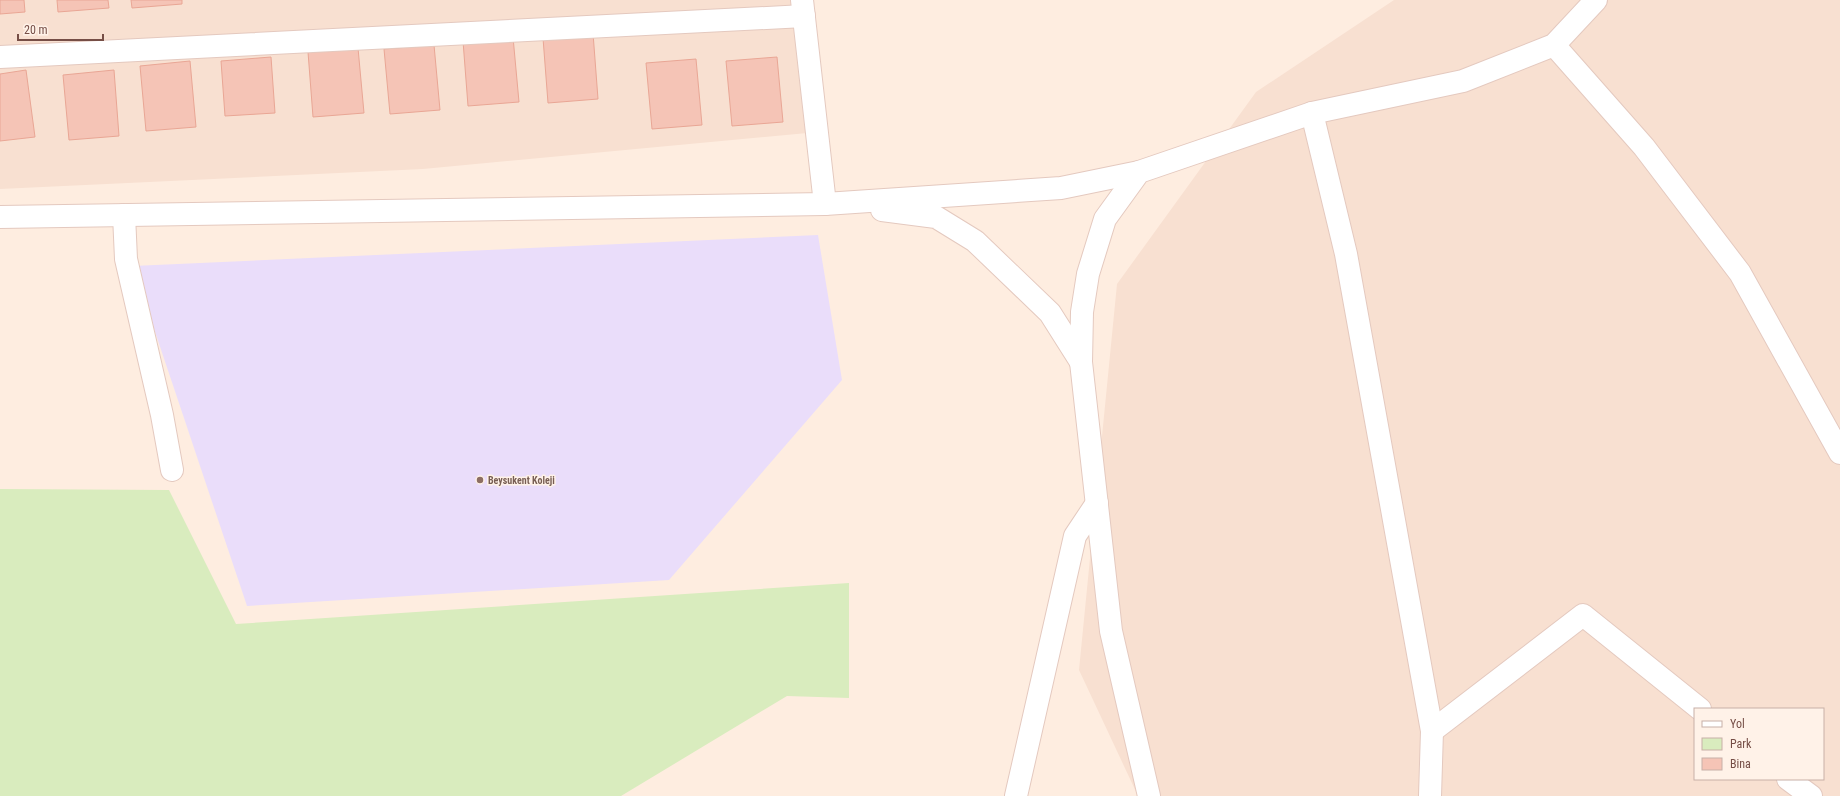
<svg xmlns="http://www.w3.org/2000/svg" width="1840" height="796" font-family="'Roboto Condensed',sans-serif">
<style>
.residential{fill:#f8e0d1;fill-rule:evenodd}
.education{fill:#eaddfa}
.green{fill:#d9ecbe}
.building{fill:#f5c4b6;stroke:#e9a695}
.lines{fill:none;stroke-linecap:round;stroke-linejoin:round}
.minor-casing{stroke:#e4c9bf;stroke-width:24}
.minor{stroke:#fff;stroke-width:22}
.education-dot{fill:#8d6e63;stroke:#fff2e8;stroke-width:1.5}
.labels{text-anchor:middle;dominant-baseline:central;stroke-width:3;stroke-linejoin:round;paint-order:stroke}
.education-label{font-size:10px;font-weight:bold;fill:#785e54;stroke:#fff2e8;text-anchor:start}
</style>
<rect width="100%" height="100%" fill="#feede0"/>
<!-- residential -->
<g class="residential">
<path d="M 0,0 L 803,0 L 818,132 L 423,169 L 0,189 Z"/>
<path d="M 1394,0 L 1840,0 L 1840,796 L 1138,796 L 1079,670 L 1117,284 L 1256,92 ZM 1695,709 L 1823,709 L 1823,779 L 1695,779 Z"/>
</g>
<!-- education -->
<path class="education" d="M 818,235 L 842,380 L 669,580 L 247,606 L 133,266 Z"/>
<!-- green -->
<path class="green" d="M 0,489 L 169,490 L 236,624 L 849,583 L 849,698 L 787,696 L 621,796 L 0,796 Z"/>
<!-- building -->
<g class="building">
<path d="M 0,0 L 24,0 L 25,12 L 0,14 Z"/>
<path d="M 57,0 L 108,0 L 109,8 L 58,12 Z"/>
<path d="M 131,0 L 182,0 L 182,4 L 132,8 Z"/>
<path d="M 593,33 L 598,99 L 548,103 L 543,38 Z"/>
<path d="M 513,37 L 519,102 L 468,106 L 463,41 Z"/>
<path d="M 434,45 L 440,110 L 390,114 L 384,49 Z"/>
<path d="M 358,48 L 364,113 L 313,117 L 308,52 Z"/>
<path d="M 271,57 L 275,113 L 225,116 L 221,61 Z"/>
<path d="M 777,57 L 783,122 L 732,126 L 726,61 Z"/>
<path d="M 696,59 L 702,125 L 652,129 L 646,63 Z"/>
<path d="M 190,61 L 196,127 L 146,131 L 140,66 Z"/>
<path d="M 26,70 L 35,137 L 0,141 L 0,74 Z"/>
<path d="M 114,70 L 119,136 L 69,140 L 63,75 Z"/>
</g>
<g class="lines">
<!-- minor casing -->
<g class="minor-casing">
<g id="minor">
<path d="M 802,0 L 825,204"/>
<path d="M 1554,45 L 1644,147 L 1740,273 L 1840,453"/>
<path d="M 0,57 L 804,16"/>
<path d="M 1312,113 L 1346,254 L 1432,731 L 1430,796"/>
<path d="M 882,210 L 936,217 L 975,241 L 1050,313 L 1081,362"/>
<path d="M 124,215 L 126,259 L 162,415 L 172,470"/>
<path d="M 0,217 L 825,204 L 1061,188 L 1139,172"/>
<path d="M 1432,731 L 1583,615 L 1700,709"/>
<path d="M 1788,779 L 1811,796"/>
<path d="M 1016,796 L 1075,536 L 1097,503"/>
<path d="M 1149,796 L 1111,631 L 1081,362 L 1082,312 L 1088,274 L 1105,219 L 1139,172 L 1312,113 L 1463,81 L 1554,45 L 1596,0"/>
</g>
</g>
<!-- minor -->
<use href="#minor" class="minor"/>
</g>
<!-- markers -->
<circle class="education-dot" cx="480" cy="480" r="4"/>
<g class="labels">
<!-- education labels -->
<g class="education-label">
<text x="488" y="480">Beysukent Koleji</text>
</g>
</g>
<!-- legend -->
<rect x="1694" y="708" width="130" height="72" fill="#fff2e8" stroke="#c8b0a7"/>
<rect x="1702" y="721" width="20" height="6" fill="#ffffff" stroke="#c8b0a7"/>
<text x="1730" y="728" font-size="12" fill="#764e46">Yol</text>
<rect x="1702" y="738" width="20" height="12" fill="#d9ecbe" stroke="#c8b0a7"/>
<text x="1730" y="748" font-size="12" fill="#764e46">Park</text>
<rect x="1702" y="758" width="20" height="12" fill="#f5c4b6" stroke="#c8b0a7"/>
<text x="1730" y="768" font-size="12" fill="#764e46">Bina</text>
<!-- scale -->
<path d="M18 34v6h85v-6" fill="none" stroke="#764e46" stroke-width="2"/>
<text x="24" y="34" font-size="12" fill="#764e46" stroke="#fff2e8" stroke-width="3" paint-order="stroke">20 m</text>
</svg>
